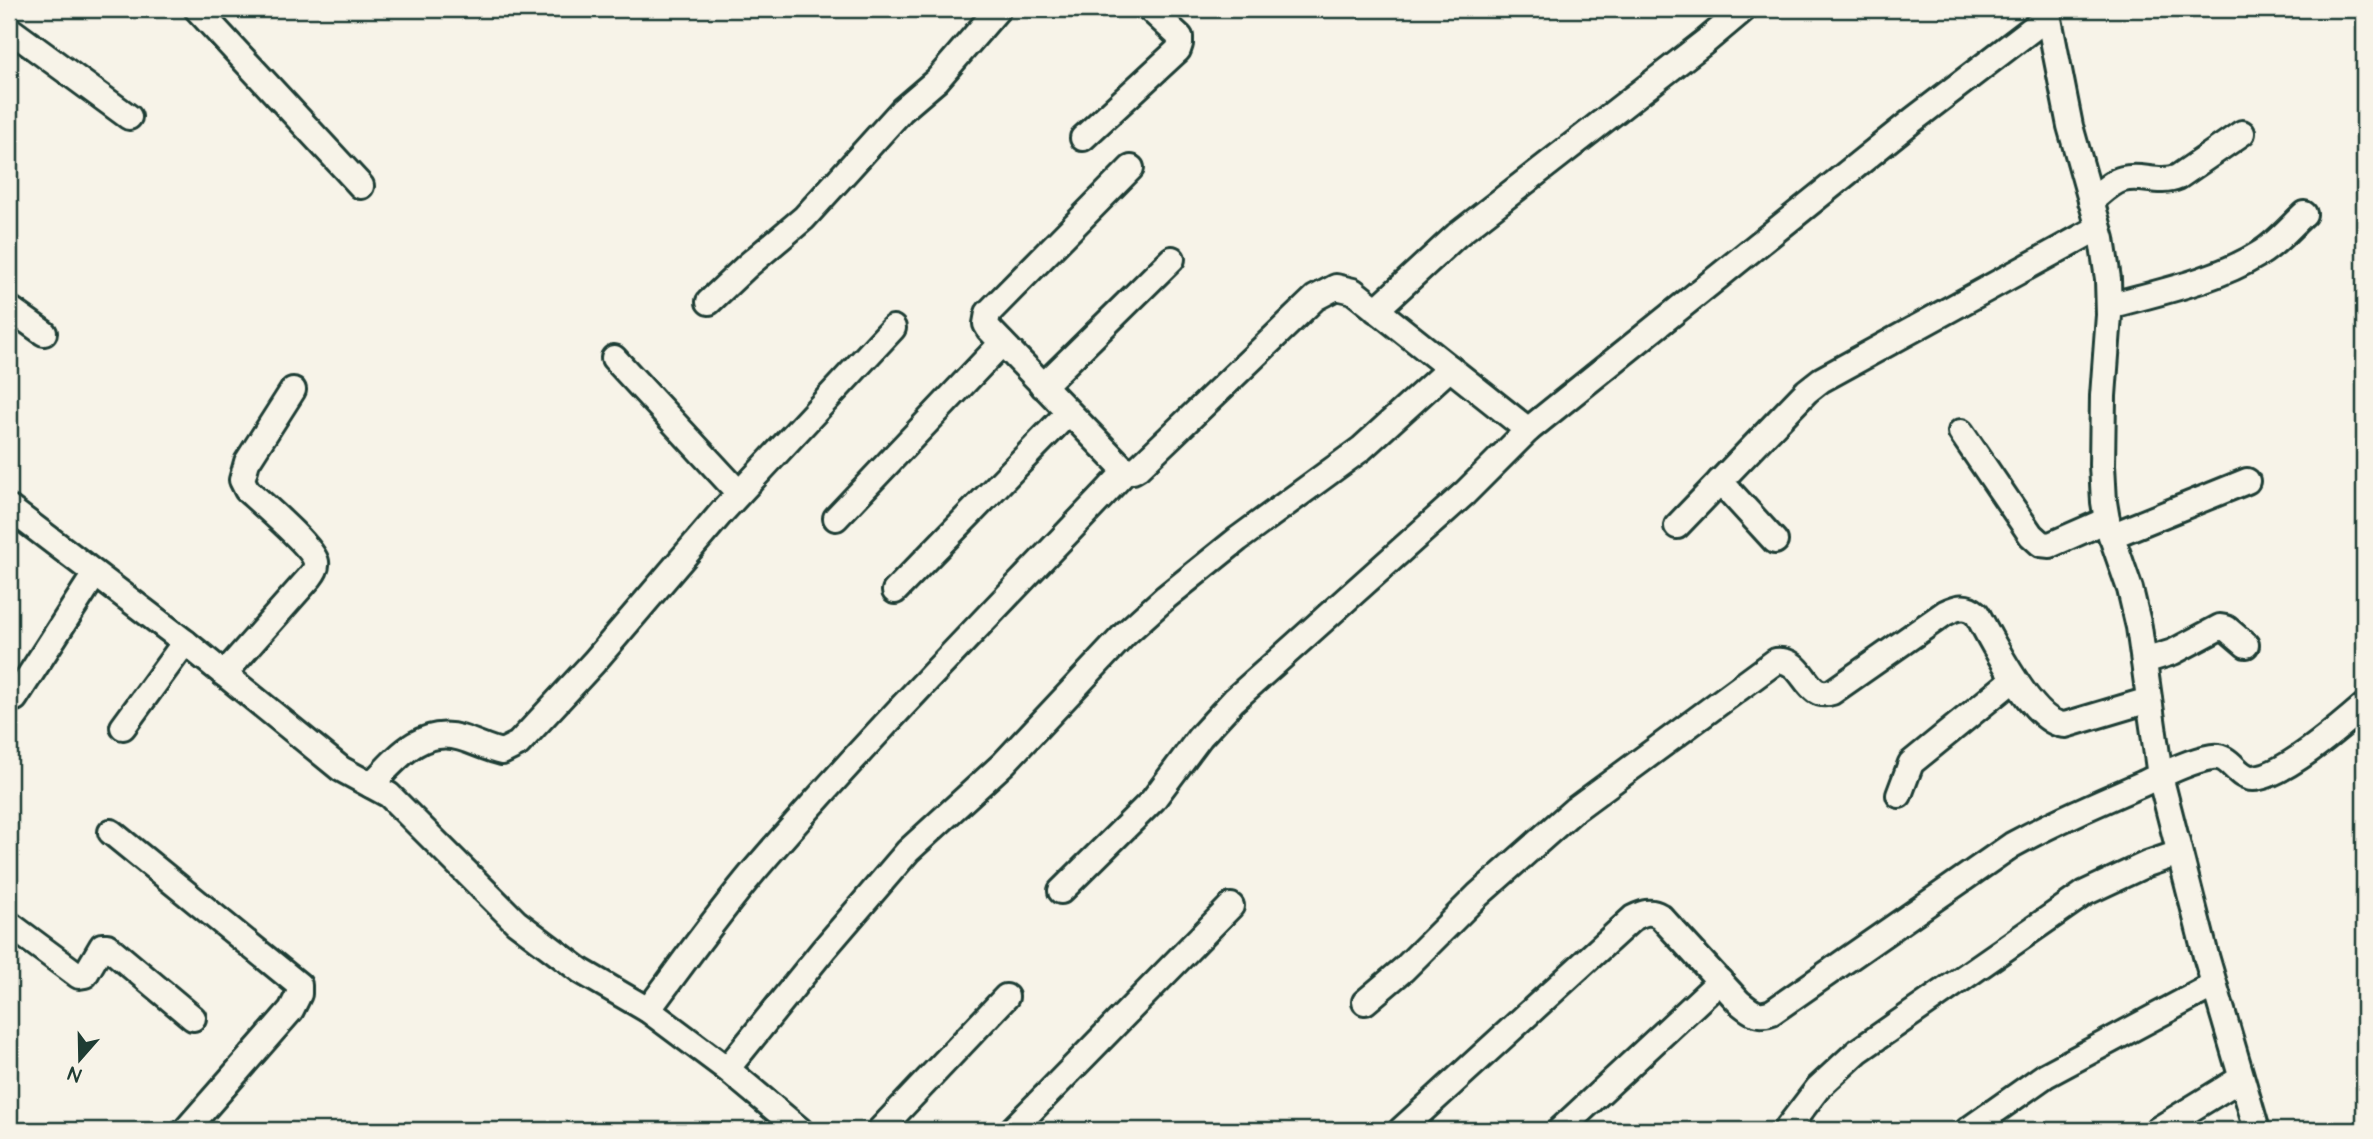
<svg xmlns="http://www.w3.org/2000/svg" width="2373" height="1139" font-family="'Architects Daughter',sans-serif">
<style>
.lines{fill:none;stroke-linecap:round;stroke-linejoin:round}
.minor-casing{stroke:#1f3d34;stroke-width:30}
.minor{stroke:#f7f3e8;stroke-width:24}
</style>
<rect width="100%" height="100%" fill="#f7f3e8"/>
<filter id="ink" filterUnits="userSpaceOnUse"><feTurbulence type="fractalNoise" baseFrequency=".0143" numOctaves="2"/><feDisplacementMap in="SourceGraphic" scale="14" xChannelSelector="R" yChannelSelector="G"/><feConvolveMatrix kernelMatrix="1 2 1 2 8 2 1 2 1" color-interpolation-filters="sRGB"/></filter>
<g filter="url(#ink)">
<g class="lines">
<!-- minor casing -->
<g class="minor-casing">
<g id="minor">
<path d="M 197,9 L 361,186"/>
<path d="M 2047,9 L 2070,126 L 2102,239 L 2108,279 L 2109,315 L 2103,396 L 2102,465 L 2104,502 L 2108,526 L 2130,589 L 2139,627 L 2160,776 L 2206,956 L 2257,1130"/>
<path d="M 9,29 L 129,117"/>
<path d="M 1083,138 L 1178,50 L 1180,44 L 1180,37 L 1150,9"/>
<path d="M 1131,168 L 988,313 L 986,324 L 989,329 L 1122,467 L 1133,471 L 1138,468 L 1315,298 L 1336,287 L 1353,291 L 1528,430"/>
<path d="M 2091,201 C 2100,194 2111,182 2123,179 C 2142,174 2159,185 2178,177 L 2242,133"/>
<path d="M 709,302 L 747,266 L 804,218 L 902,110 L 937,80 L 998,9"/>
<path d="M 2109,306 C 2159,292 2215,281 2259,254 C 2276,244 2290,227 2304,214"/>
<path d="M 9,308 L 44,333"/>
<path d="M 1376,310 L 1457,235 L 1706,41 L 1744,9"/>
<path d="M 614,358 L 739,493"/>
<path d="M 1043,386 L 1172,259"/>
<path d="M 1961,432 L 2031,535 L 2041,544 L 2050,545 L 2107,520"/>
<path d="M 1720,481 L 1775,541"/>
<path d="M 9,508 L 185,642 L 341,769 L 389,795 L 516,922 L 581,971 L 648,1010 L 727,1069 L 800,1130"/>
<path d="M 836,518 L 1002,343"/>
<path d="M 1677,526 L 1807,391 L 1821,380 L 2098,228"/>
<path d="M 2111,536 L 2247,481"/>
<path d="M 895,591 L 1068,413"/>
<path d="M 2144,661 L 2173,652 L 2220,627 L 2226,628 L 2246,645"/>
<path d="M 224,674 L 310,577 C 313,573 317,568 316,562 C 313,547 261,503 247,490 L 242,480 L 247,462 L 293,390"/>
<path d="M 15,698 L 95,574"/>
<path d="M 123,727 L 185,642"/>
<path d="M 371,785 C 396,759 421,726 461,738 C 475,742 488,749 502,752 L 518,744 L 594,662 L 722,512 L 893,328"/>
<path d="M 1899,795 L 1911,763 L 2014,679"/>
<path d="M 111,832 L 299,985 L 299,994 L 291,1010 L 186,1130"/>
<path d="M 1061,891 L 1153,800 L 1200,737 L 1234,700 L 1465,493 L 1528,430 L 1913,120 L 2049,16"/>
<path d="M 9,924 L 79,976 L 85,975 L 102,946 L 107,946 L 193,1018"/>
<path d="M 1365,1002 L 1404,969 L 1478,895 L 1574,810 L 1776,661 C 1806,658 1804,701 1832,692 L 1945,613 C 1957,607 1966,604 1977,614 C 1991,639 2033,725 2065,725 L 2149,700"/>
<path d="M 648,1010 C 683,963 717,915 754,871 C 873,732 1002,603 1127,470"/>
<path d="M 727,1069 L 824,949 L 908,851 L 1004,763 L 1125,634 L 1166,597 L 1238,539 L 1361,449 L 1450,368"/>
<path d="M 880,1130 L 1006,997"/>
<path d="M 1012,1130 L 1231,906"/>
<path d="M 1401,1130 L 1633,918 C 1643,913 1650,910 1660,916 L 1739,1002 C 1750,1011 1757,1018 1772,1012 L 2012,845 C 2054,822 2098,803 2142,784 C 2164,774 2189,761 2212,757 C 2231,754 2236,778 2253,778 C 2283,777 2341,726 2364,706"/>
<path d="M 1560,1130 L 1720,981"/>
<path d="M 1786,1130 L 1818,1088 L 1858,1051 L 2085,893 L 2147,864 L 2179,853"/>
<path d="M 1968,1130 L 2046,1075 L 2214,985"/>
<path d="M 2157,1130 L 2240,1079"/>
</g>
</g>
<!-- minor -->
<use href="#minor" class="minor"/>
</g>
</g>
<!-- margin -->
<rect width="2373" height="1139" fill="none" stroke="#f7f3e8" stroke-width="35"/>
<rect x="18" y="18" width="2338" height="1104" fill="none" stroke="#1f3d34" stroke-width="2.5" filter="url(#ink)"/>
<!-- north arrow -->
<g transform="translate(80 1059) rotate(200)" stroke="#f7f3e8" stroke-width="5" paint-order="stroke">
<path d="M0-5L12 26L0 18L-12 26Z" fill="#1f3d34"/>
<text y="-10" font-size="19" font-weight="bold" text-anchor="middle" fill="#1f3d34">N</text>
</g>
</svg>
